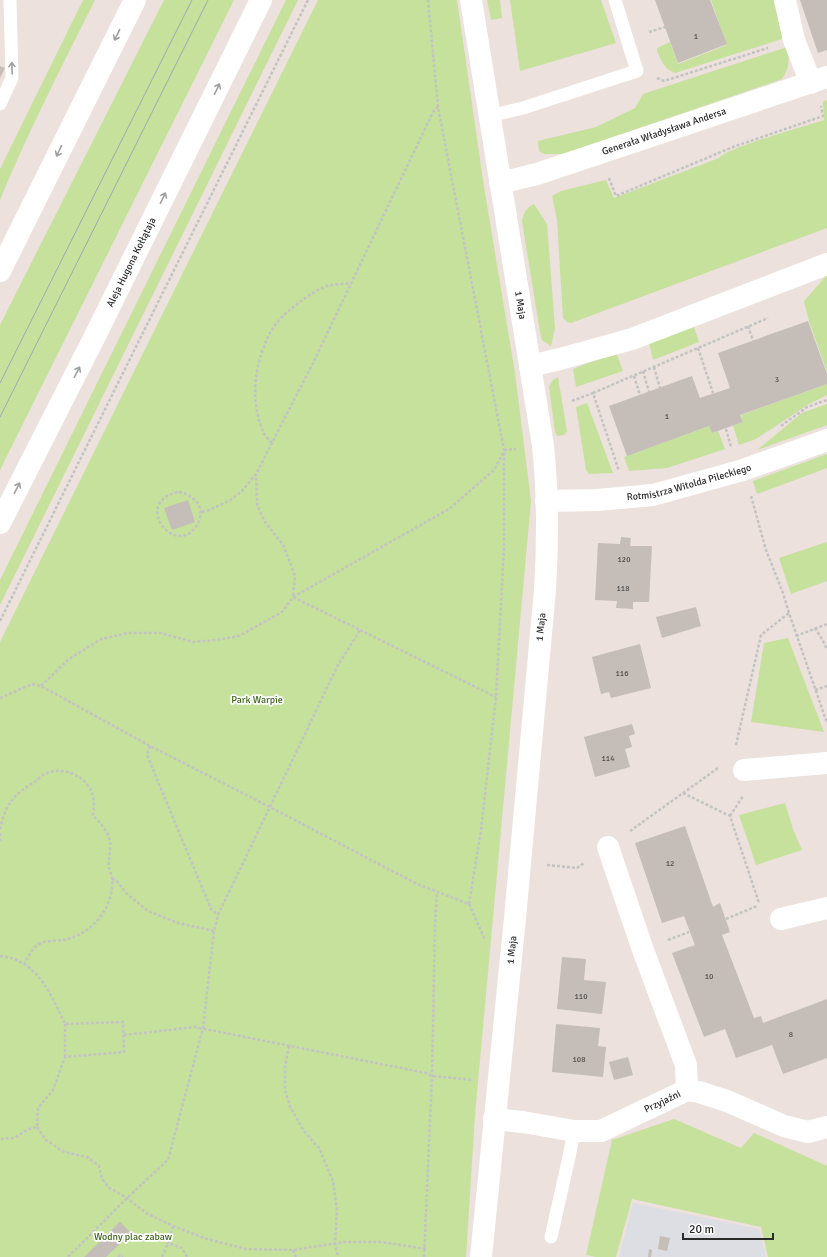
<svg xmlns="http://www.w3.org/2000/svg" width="827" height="1257" font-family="Signika,sans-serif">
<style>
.industrial{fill:#dddde4}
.green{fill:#c5e19b}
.building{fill:#c4bdb8}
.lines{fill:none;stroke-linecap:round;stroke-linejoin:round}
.path{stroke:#c3c3c3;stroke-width:2.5;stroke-dasharray:3 2;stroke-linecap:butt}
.service{stroke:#fff;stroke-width:13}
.minor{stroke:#fff;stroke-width:22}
.secondary{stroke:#fff;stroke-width:22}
.tram{stroke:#9fa8b4;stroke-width:1}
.oneway{stroke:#9f9f9f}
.labels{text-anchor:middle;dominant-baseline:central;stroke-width:3.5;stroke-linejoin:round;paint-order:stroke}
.number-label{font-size:8px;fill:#504f4e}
.street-label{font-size:10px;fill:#2a2a2a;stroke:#fff}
.park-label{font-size:10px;fill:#3f651c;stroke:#fff}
</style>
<rect width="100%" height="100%" fill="#ece1dc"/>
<!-- industrial -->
<path class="industrial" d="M 633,1203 L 759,1229 L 766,1257 L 619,1257 Z"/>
<!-- green -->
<g class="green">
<path d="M 83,0 L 95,0 C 62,66 28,132 0,200 L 0,169 Z"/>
<path d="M 164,0 L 234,0 L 0,470 L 0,325 Z"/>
<path d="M 286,0 L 298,0 L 0,605 L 0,580 Z"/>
<path d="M 318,0 L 457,0 L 484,187 L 515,373 L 531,501 L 475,1115 L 466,1257 L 0,1257 L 0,642 Z"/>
<path d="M 487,0 L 500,0 L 502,18 L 491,20 Z"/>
<path d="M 510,0 L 601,0 L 616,43 L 520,71 Z"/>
<path d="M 711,0 L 777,0 L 785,38 L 675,73 C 664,69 661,60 657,51 L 657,48 L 670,42 L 678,64 L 727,45 Z"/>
<path d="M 787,47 C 790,59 789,69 782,79 L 564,154 L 544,154 L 539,151 L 538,141 L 596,127 L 635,108 L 643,94 Z"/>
<path d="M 827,100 L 827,228 L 571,323 L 567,322 L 563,318 L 557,220 L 552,196 L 561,191 L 606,180 L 614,198 L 719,158 C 729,147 806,126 824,120 L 823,102 Z"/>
<path d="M 534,204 L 547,224 L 555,328 L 551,346 L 542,340 L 540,332 L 522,221 C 524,212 526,208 534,204 Z"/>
<path d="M 827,275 L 827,372 L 809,321 L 804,301 Z"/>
<path d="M 693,324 L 699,342 L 653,360 L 649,342 Z"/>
<path d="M 616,352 L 623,371 L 576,387 L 573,369 Z"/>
<path d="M 558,377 L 567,431 L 564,435 L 557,436 L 555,432 L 549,387 L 553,380 Z"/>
<path d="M 827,384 L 827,395 L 809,404 L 756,439 L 739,445 L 733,426 L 743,422 L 741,415 Z"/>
<path d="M 587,403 L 613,473 L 589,474 L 586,470 L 576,407 Z"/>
<path d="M 827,404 L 827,425 L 757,450 L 802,413 Z"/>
<path d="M 709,426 L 712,433 L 718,431 L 725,449 L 667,468 L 629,471 L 624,457 Z"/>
<path d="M 827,454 L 827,468 L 757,494 L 753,481 Z"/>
<path d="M 827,542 L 827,581 L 791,594 L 779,558 Z"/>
<path d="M 788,638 L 824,732 L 751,722 L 764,643 Z"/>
<path d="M 785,803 L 793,829 L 802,850 L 756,865 L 739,815 Z"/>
<path d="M 674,1119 L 741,1148 L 754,1133 L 827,1166 L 827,1257 L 768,1257 L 761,1227 L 632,1199 L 616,1257 L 596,1257 L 586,1255 L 612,1140 Z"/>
</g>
<!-- building -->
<g class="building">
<path d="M 655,0 L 710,0 L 727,44 L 678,63 Z"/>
<path d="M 800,0 L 827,0 L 827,50 L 818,53 Z"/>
<path d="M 0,66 L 5,68 L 0,78 Z"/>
<path d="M 808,321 L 827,374 L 827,384 L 740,415 L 743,422 L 712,433 L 709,426 L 627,456 L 609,406 L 692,376 L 700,398 L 730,388 L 718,353 Z"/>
<path d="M 188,500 L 195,522 L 172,530 L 164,508 Z"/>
<path d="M 621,537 L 631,538 L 630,546 L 652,546 L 649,602 L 633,602 L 633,609 L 616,608 L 617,601 L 595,600 L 598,543 L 620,544 Z"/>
<path d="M 696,607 L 701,626 L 662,638 L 656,617 Z"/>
<path d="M 640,644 L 651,688 L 611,698 L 609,692 L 601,694 L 592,657 Z"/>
<path d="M 632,724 L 635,734 L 629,736 L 632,747 L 625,749 L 630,767 L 595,777 L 584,737 Z"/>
<path d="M 685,826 L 713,907 L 720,903 L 730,932 L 722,935 L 754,1018 L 761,1016 L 763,1023 L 827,999 L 827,1058 L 783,1074 L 772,1045 L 736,1058 L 725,1029 L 704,1037 L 672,953 L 695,945 L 684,916 L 662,923 L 635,843 Z"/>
<path d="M 562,957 L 586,959 L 584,980 L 606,982 L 602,1014 L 557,1009 Z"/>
<path d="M 556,1024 L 600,1028 L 598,1046 L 606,1047 L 603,1077 L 552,1072 Z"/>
<path d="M 628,1057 L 633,1075 L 614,1080 L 609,1062 Z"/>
<path d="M 120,1222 L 131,1233 L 106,1257 L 84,1257 Z"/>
<path d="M 660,1236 L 670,1238 L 667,1251 L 658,1249 Z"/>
<path d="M 649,1249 L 652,1250 L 651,1257 L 648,1257 Z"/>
</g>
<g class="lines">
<!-- path -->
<g class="path">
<path d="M 649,32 L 665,27"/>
<path d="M 657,78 L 664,81 L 768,48"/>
<path d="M 609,178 L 616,196 L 733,147 L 823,116 L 821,106"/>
<path d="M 748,326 L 753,341"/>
<path d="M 698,348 L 713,393"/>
<path d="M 654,367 L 660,388"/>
<path d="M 643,371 L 649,392"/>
<path d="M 634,376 L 640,395"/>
<path d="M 593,393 L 768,318"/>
<path d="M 572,401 L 593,393 L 619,471"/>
<path d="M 781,426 L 807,407 L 827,400"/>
<path d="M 726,429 L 731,447"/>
<path d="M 272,443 C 269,439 264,436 263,431 C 249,399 255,361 271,331 C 280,315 310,292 327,286 C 334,284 344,284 352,283"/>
<path d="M 504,450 L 516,449"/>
<path d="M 179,492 C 195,495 207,509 197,525 C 175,560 131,501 179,492 Z"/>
<path d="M 751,496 L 766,550 L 783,593 L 789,613 L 827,723"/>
<path d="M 202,512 L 209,510 L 229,501 L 242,491 L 256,474 L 313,363 L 434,110 L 438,107"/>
<path d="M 0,621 L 308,0"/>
<path d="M 815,628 L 822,639 L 827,650"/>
<path d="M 360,630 L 496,697"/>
<path d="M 796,636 L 827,624"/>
<path d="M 41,686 L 69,659 L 101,639 L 128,633 L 161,633 L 193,642 L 216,640 L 239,636 L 282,612 L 293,597 L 449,509 L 494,470 L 504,451"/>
<path d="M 815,690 L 827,686"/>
<path d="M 0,698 L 32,684 L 41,686 L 150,746 L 270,807 L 417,884 L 469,904 L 481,830 L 496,697 L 504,548 L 504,450 L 438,107 L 428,0"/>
<path d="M 736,745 L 761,635 L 789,613"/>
<path d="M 150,746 L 147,755 L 211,909 L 218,915"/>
<path d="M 683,793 L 730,816 L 759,903"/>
<path d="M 730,816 L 743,796"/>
<path d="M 0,829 C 2,820 5,810 10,803 C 16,794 24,788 33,783 C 37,781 40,777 43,775 C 57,767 75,771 86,783 C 94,792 95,803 93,815 C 101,824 112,835 110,849 C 110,855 108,861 109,867 C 110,871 112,875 112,879 C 114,906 94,932 68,939 C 60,941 49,940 41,943 C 32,947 28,957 24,965"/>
<path d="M 630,831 L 718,768"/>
<path d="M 0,833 L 0,842"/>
<path d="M 547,865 L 577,868 L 584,863"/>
<path d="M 112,879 L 116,880 L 127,894 L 148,911 L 178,923 L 214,931"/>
<path d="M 469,904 L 485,940"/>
<path d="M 726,919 L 757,906"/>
<path d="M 668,940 L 689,932"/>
<path d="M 0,956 C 37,959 51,995 65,1024 L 123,1022 L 124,1052 L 65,1057 L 53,1090 L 38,1108 L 37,1127 L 29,1129 L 14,1138 L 0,1139"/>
<path d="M 65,1024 L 65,1057"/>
<path d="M 124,1035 L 195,1027 L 426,1073 L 432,1076 L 473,1080"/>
<path d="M 289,1046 L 285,1066 L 285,1090 L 290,1107 L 304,1131 L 319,1148 L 333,1181 L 337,1211 L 335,1243 L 338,1257"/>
<path d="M 37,1127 L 46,1140 L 64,1152 L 87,1157 L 99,1166 L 102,1179 L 108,1187 L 127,1198 L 146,1213 L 173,1226 L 207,1239 L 246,1249 L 293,1250 L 344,1242 L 382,1242 L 426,1249"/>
<path d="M 173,1226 L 168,1243 L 182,1248 L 187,1257"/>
<path d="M 293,1250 L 296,1257"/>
<path d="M 68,1257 L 127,1198 L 168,1160 L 203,1028 L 214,931 L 218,915 L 338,665 L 360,630 L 293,597 L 295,576 L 283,545 L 265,522 L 257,505 L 256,474"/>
<path d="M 118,1257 L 120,1255 L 123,1257"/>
<path d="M 162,1257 L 168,1243"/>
<path d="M 424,1257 L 432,1076 L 435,925 L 437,892"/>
</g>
<!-- service -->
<g class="service">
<path d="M 0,104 L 12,78 L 10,0"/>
<path d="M 489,116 L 523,108 L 637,71 L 615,0"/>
<path d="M 551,1237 L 569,1157 L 574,1131"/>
</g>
<!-- minor -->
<g class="minor">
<path id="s1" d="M 471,0 L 543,446 C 548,494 548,542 545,590 L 515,918 L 481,1257"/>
<path d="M 785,0 L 794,40 L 811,83"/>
<path id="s2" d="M 500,183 L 537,174 L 827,77"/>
<path d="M 530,366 L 560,359 L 632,339 L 827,264"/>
<path id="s3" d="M 546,501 L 597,500 L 653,495 L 743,470 L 827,440"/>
<path d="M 744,770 L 827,763"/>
<path d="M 608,847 L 643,950 L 686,1065 L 687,1090"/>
<path d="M 781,919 L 827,908"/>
<path id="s4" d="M 494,1119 L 523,1122 L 574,1131 L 601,1131 L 687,1090 L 699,1092 L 727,1101 L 784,1126 L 808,1132 L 827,1127"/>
</g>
<!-- secondary -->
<g class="secondary">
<path d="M 0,271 L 135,0"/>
<path id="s5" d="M 0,523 L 96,334 L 261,0"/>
</g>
<!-- tram -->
<g class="tram">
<path d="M 0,383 L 192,0"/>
<path d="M 0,417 L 208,0"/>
</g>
</g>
<!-- one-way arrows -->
<defs><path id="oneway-shaft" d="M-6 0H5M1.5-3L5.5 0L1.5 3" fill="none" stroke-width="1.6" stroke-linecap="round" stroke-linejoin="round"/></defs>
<g class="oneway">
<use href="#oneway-shaft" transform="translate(117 35) rotate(116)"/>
<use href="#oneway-shaft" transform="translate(12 68) rotate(-92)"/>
<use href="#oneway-shaft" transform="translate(217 89) rotate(-64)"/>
<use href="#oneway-shaft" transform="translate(59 151) rotate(116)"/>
<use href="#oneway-shaft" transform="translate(163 198) rotate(-64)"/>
<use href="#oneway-shaft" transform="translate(77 372) rotate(-63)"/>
<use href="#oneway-shaft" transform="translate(17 488) rotate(-63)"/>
</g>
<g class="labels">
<!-- number labels -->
<g class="number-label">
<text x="696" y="36">1</text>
<text x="777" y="379">3</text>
<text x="667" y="416">1</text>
<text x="624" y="559">120</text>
<text x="623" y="588">118</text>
<text x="622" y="673">116</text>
<text x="608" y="758">114</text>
<text x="670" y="863">12</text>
<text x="709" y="976">10</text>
<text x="581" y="996">110</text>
<text x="791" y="1034">8</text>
<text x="579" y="1059">108</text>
</g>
<!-- street labels -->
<g class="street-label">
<text stroke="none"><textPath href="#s2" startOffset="172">Generała Władysława Andersa</textPath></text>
<text stroke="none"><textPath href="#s5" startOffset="292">Aleja Hugona Kołłątaja</textPath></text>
<text stroke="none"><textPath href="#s1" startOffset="309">1 Maja</textPath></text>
<text stroke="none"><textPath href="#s3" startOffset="145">Rotmistrza Witolda Pileckiego</textPath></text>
<text transform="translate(541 627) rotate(-84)">1 Maja</text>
<text transform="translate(512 950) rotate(-84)">1 Maja</text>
<text stroke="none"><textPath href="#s4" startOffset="176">Przyjaźni</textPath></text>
</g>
<!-- park labels -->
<g class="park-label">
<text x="257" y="700">Park Warpie</text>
<text x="133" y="1237">Wodny plac zabaw</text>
</g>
</g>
<!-- scale -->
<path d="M683 1233v6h90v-6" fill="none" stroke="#2a2a2a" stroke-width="2"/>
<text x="689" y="1233" font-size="12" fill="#2a2a2a" stroke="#ffffff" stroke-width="3" paint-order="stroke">20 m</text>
</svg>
